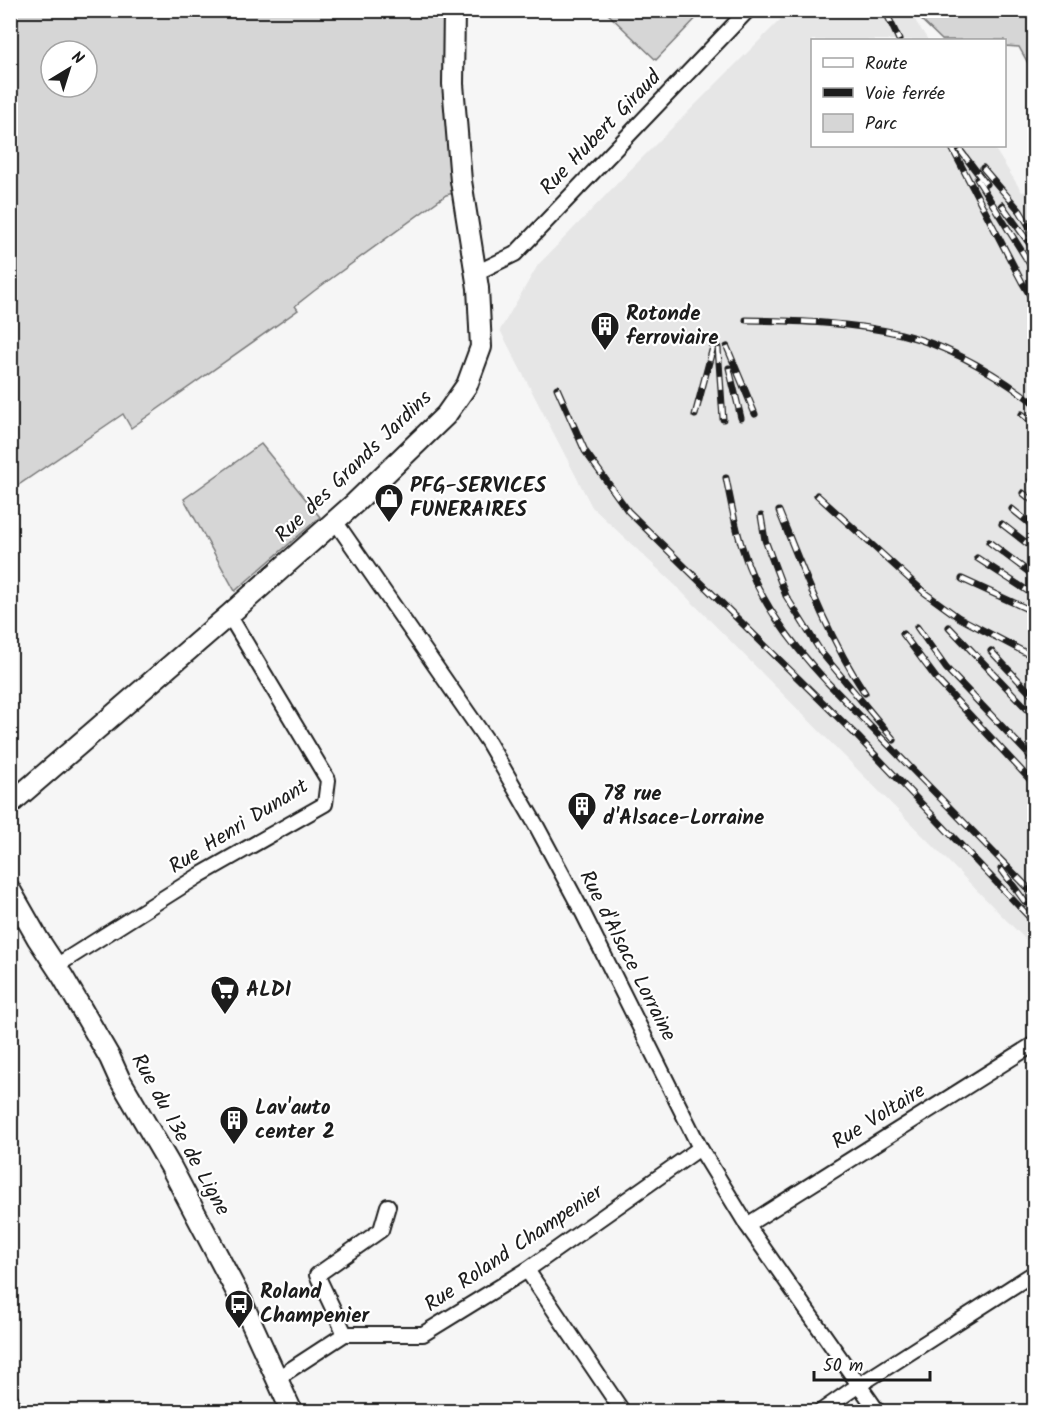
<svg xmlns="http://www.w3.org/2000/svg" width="1045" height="1422" font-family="Kalam,sans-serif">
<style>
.built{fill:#e6e6e6}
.green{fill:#d6d6d6;stroke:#797979;stroke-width:1.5;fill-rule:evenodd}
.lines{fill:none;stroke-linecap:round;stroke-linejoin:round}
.street-casing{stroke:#1c1c1c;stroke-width:18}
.secondary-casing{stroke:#1c1c1c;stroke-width:24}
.street{stroke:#fff;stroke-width:14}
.secondary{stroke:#fff;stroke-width:20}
.rail-casing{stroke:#1c1c1c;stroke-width:7}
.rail{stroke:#fff;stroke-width:4.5;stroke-dasharray:14;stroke-linecap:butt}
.labels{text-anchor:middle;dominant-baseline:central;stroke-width:4.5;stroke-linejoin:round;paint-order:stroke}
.street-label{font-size:21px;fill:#1c1c1c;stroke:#fff}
.poi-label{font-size:21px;font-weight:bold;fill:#1c1c1c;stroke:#fff;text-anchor:start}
</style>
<rect width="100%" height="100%" fill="#f6f6f6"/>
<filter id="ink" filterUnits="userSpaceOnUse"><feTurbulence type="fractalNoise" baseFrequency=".0167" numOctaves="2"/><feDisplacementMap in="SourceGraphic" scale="12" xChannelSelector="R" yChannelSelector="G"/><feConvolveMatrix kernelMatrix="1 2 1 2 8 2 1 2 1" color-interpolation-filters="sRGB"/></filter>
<g filter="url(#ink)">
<!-- built -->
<path class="built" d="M 789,11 L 909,11 L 928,40 L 812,40 L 812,146 L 993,146 L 1022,192 L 1034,191 L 1034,948 L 676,586 L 592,507 L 500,330 L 538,265 L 638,162 Z"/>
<!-- green -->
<g class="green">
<path d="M 11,11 L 445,11 L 454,193 L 446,195 L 314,291 L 295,306 L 298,310 L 131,428 L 123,414 L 11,490 ZM 51,51 L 87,51 L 87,87 L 51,87 Z"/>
<path d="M 605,11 L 703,11 L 656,60 Z"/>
<path d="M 912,11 L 1034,11 L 1034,74 L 1019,47 L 1005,46 L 1004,40 L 942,40 Z"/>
<path d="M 261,444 L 320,517 L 235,591 L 184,499 Z"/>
</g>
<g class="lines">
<!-- street casing -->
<g class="street-casing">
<g id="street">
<path d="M 476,273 L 515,254 L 748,10"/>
<path d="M 335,521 L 488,742 L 536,825 L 583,913 L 700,1148 L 747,1225 L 878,1412"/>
<path d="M 56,966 L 200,875 L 325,804 L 328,780 L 229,615"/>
<path d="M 747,1225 L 1034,1044"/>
<path d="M 527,1270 L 623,1412"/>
<path d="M 345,1334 L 317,1275 L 381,1230 L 388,1206"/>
<path d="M 276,1379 L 345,1334 L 423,1334 L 527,1270 L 700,1148"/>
<path d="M 10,1398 L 13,1412"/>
<path d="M 820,1412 L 850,1391 L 1034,1273"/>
</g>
</g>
<!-- secondary casing -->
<g class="secondary-casing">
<g id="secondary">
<path d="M 10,804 L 229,615 L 355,503 L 446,415 L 467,385 L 481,347 L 478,288 L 461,181 L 453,84 L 454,10"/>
<path d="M 10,890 L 38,939 L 63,977 L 110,1058 L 119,1078 L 171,1167 L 241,1300 L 292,1412"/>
</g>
</g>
<!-- street -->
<use href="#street" class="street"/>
<!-- secondary -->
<use href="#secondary" class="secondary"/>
<!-- rail casing -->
<g class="rail-casing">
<g id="rail">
<path d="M 885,10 L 899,40"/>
<path d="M 951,146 L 1022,282 L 1034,302"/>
<path d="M 960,150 L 986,184"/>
<path d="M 983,168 L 1020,211 L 1034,234"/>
<path d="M 977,179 L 1034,271"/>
<path d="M 1002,205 L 1034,250"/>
<path d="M 746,320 C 797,321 850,322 901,334 C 949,346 995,373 1034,403"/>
<path d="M 727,347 L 755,414"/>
<path d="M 718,348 L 723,419"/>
<path d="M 729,368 L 741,418"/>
<path d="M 557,388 L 585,451 L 628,511 L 858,737 L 1034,922"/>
<path d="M 1022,414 L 1034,423"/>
<path d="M 695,415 L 713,347"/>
<path d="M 726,478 C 731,502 735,527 743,550 C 758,600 792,644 827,682 L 1034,894"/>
<path d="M 1031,480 L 1034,483"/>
<path d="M 1023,493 L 1034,502"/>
<path d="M 817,495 L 925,593 L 958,617 L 1034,657"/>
<path d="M 1012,509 L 1034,527"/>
<path d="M 779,511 C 804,573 828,637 865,693"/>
<path d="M 761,516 L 765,540 L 786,596 L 821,652 L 894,740"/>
<path d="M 1002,524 L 1029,545 L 1034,551"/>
<path d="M 989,542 L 1034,576"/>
<path d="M 977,558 L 1034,595"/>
<path d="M 962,579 L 1034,612"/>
<path d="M 917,627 L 946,668 L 1034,760"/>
<path d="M 949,627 L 1034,716"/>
<path d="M 903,634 L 939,682 L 1034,784"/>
<path d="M 991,651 L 1034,697"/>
<path d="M 1001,869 L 1026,903"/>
</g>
</g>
<!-- rail -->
<use href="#rail" class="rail"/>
</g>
</g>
<!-- icons -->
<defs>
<g id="building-pin" transform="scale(1.5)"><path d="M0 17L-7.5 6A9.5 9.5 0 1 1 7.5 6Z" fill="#1c1c1c" stroke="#fff"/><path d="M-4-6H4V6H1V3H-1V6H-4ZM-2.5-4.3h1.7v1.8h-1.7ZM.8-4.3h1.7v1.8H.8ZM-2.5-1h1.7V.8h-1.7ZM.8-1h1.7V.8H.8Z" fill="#fff"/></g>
<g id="shop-pin" transform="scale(1.5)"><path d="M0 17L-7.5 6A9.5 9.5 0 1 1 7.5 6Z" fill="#1c1c1c" stroke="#fff"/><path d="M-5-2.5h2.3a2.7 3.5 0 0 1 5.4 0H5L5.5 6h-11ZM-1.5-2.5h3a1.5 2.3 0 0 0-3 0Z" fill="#fff"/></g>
<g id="supermarket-pin" transform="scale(1.5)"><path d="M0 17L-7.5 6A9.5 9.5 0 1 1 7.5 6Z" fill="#1c1c1c" stroke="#fff"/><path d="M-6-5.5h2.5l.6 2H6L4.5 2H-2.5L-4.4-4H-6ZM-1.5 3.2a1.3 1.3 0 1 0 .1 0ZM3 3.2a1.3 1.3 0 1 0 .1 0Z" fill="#fff"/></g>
<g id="bus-pin" transform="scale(1.5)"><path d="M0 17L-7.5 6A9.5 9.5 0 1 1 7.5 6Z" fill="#1c1c1c" stroke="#fff"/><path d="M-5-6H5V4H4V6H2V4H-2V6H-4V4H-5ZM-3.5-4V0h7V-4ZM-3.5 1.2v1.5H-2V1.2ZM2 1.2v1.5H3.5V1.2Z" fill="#fff"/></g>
</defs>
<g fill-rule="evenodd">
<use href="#building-pin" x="605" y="326"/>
<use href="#shop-pin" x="389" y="498"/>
<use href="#building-pin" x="582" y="806"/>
<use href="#supermarket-pin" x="225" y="990"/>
<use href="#building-pin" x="234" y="1120"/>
<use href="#bus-pin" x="239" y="1304"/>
</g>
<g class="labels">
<!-- street labels -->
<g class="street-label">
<text transform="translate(601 133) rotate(-46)">Rue Hubert Giraud</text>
<text transform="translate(354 467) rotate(-44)">Rue des Grands Jardins</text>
<text transform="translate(239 827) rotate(-32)">Rue Henri Dunant</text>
<text transform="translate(627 956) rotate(63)">Rue d'Alsace Lorraine</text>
<text transform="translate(879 1117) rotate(-32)">Rue Voltaire</text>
<text transform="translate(180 1135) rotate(61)">Rue du 13e de Ligne</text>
<text transform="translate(514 1249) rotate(-34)">Rue Roland Champenier</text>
</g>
<!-- poi labels -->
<g class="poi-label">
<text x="626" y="314">Rotonde<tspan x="626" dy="24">ferroviaire</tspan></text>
<text x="410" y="486">PFG-SERVICES<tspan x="410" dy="24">FUNERAIRES</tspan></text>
<text x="603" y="794">78 rue<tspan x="603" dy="24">d'Alsace-Lorraine</tspan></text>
<text x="246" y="990">ALDI</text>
<text x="255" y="1108">Lav'auto<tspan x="255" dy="24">center 2</tspan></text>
<text x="260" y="1292">Roland<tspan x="260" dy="24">Champenier</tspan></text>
</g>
</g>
<!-- margin -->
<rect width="1045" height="1422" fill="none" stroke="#fff" stroke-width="36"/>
<rect x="18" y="18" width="1009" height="1386" fill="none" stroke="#1c1c1c" stroke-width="2" filter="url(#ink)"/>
<!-- legend -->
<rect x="811" y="39" width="195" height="108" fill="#ffffff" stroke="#a4a4a4" stroke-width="1.5"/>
<rect x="823" y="58" width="30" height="9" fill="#ffffff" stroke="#a4a4a4" stroke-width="1.5"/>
<text x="865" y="69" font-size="18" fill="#1c1c1c">Route</text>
<rect x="823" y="88" width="30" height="9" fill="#1c1c1c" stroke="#a4a4a4" stroke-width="1.5"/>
<text x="865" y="99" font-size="18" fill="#1c1c1c">Voie ferrée</text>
<rect x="823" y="114" width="30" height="18" fill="#d6d6d6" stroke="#a4a4a4" stroke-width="1.5"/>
<text x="865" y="129" font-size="18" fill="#1c1c1c">Parc</text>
<!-- north arrow -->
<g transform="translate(69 69) rotate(38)"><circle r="28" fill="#ffffff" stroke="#a4a4a4" stroke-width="1.5"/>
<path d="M0-4.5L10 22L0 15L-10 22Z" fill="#1c1c1c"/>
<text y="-9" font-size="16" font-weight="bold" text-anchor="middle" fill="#1c1c1c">N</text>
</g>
<!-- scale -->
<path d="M814 1371v9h116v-9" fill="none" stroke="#1c1c1c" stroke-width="3"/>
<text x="823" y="1371" font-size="18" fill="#1c1c1c" stroke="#ffffff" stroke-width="4.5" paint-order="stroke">50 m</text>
</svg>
